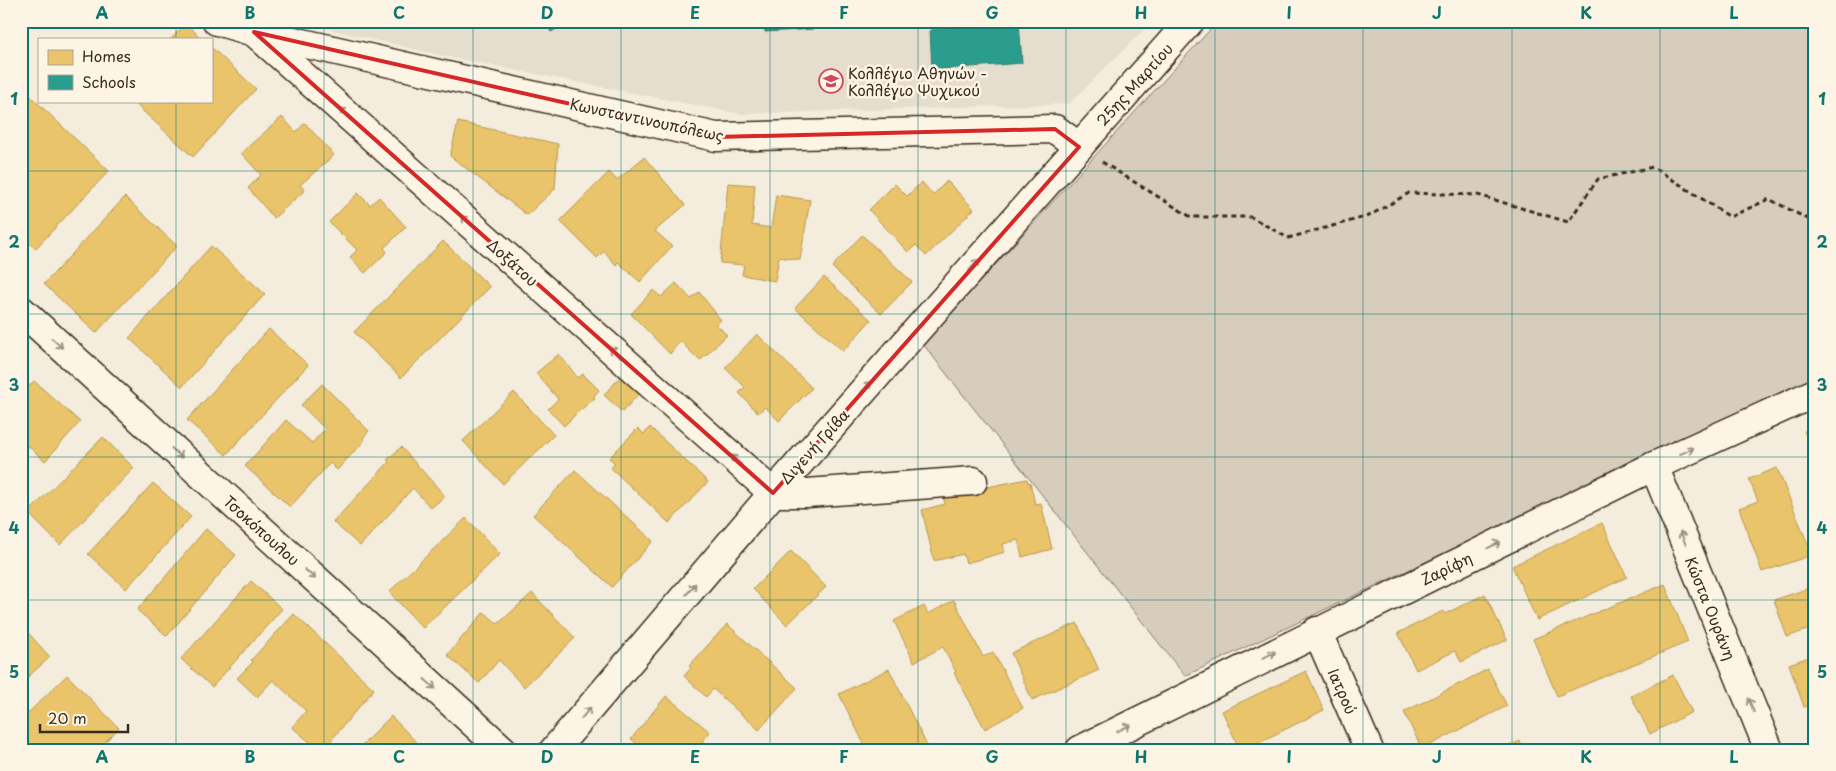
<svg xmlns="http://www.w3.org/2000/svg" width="1836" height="771" font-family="'Playpen Sans',sans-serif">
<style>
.built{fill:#e5ddce}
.green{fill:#d6cdbd;stroke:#887c6e}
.homes{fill:#e9c46a;stroke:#b59653}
.schools{fill:#2a9d8f;stroke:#2f7a6d}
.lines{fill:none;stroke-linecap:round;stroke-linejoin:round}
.minor-casing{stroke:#3b2a1e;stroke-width:31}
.path{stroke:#3b2a1e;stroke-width:3;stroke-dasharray:5 4;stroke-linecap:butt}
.minor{stroke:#fcf5e5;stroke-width:28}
.oneway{stroke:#9c9082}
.marked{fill:none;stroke:#d62828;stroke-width:4;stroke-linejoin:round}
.grid{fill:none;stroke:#0f766e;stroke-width:1;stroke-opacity:0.55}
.labels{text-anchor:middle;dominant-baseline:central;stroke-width:5;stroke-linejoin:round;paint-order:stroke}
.poi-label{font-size:15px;fill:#3b2a1e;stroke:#fcf5e5;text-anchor:start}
.street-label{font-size:15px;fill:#3b2a1e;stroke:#fcf5e5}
.neatline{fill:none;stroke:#0f766e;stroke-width:2}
.grid-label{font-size:16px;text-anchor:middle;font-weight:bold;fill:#0f766e}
</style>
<rect width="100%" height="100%" fill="#f4eddd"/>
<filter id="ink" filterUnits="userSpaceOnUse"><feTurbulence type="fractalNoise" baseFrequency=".02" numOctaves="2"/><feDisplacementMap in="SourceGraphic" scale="10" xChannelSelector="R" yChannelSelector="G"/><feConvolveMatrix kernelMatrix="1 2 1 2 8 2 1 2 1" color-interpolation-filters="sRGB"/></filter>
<g filter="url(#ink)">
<!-- built -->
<path class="built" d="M 295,21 L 1152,21 L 1069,104 L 740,114 L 448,57 Z"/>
<!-- green -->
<path class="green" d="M 1218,21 L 1815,21 L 1815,377 L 1185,676 L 923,344 Z"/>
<!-- homes -->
<g class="homes">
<path d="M 186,23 L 202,39 L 171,39 Z"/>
<path d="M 211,47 L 256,89 L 193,157 L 132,101 L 211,101 Z"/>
<path d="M 21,87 L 109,171 L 35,249 L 21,235 Z"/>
<path d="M 282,117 L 296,132 L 305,123 L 334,155 L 300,185 L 305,190 L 274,218 L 248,188 L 261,175 L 241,153 Z"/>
<path d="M 458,122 L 558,144 L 555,189 L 527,215 L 450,156 Z"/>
<path d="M 644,157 L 685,205 L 655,231 L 672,246 L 640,282 L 618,262 L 616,265 L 604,251 L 597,258 L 560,221 L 609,172 L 617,180 Z"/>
<path d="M 947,181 L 974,209 L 926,256 L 916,245 L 908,252 L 869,210 L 895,184 L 907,196 L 922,182 L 933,195 Z"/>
<path d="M 728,183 L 755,185 L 752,225 L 771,228 L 776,195 L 810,200 L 800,260 L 779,257 L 775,281 L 742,275 L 744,265 L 720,263 Z"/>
<path d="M 358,193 L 370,205 L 379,197 L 406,227 L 384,248 L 387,252 L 365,273 L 350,257 L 357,250 L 329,222 Z"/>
<path d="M 125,197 L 177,246 L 96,333 L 44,284 Z"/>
<path d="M 862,235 L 912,282 L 881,314 L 832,267 Z"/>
<path d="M 443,241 L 490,287 L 401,378 L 354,332 Z"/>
<path d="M 211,246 L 265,294 L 182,387 L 129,338 Z"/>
<path d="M 824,277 L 871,320 L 843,351 L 795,308 Z"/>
<path d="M 676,283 L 691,299 L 699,292 L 721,320 L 716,324 L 727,335 L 700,361 L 680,341 L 670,354 L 631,314 L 653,290 L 661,297 Z"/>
<path d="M 269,329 L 308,365 L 226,455 L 187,420 Z"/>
<path d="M 757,334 L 812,388 L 779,421 L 765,407 L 758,413 L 739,393 L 745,387 L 725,368 Z"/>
<path d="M 559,354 L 578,378 L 583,374 L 599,390 L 594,396 L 595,398 L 578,412 L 564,426 L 548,409 L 558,399 L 536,373 Z"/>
<path d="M 621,376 L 640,393 L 622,412 L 604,395 Z"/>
<path d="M 34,381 L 80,422 L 45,461 L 21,440 L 21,395 Z"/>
<path d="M 322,384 L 369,431 L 363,438 L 365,440 L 337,470 L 330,463 L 290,507 L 245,466 L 286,420 L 312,443 L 325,429 L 301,405 Z"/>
<path d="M 514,392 L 554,435 L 503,484 L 463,441 Z"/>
<path d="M 1815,426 L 1815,453 L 1804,431 Z"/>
<path d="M 650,427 L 708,482 L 669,523 L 611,468 L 615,463 L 609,458 L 638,428 L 644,434 Z"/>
<path d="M 103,437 L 134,468 L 60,545 L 28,513 Z"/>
<path d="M 401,447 L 445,496 L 431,508 L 413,488 L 360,546 L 333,522 L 389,462 L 387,460 Z"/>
<path d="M 1777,468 L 1810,549 L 1807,551 L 1809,556 L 1762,572 L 1739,508 L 1758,501 L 1749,479 Z"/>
<path d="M 575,470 L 653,541 L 612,587 L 533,515 Z"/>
<path d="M 1027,479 L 1028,483 L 1030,482 L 1035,504 L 1041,503 L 1052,549 L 1022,557 L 1018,540 L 1003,544 L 1005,552 L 966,563 L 963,554 L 934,561 L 922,510 L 945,504 L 943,496 Z"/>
<path d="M 153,483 L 191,517 L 126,589 L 88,554 Z"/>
<path d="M 466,518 L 500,554 L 423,628 L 389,592 Z"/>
<path d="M 1602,523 L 1627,577 L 1537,620 L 1512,566 Z"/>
<path d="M 206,529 L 236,555 L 167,636 L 137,610 Z"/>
<path d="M 791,551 L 826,587 L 787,625 L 753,589 Z"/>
<path d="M 251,581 L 282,609 L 212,687 L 181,659 Z"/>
<path d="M 1665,584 L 1688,642 L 1557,696 L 1533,639 Z"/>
<path d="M 1815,586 L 1815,627 L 1787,637 L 1774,600 Z"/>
<path d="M 532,593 L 575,638 L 524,687 L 499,660 L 479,683 L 447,655 L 484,612 L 498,624 Z"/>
<path d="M 1485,594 L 1507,640 L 1461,662 L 1455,651 L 1416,670 L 1398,633 L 1443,611 L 1445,614 Z"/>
<path d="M 954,600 L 983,657 L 993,652 L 1023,708 L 985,729 L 954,673 L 956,672 L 943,647 L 914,662 L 894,621 L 924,606 L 928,614 Z"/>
<path d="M 294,614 L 374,689 L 323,750 L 319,750 L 292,727 L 306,711 L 273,680 L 257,697 L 237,678 L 253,662 L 251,660 Z"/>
<path d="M 1077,623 L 1099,670 L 1032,700 L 1011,653 Z"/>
<path d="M 727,624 L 797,688 L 759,730 L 713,689 L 706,697 L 684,676 L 691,668 L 689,666 Z"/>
<path d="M 21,625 L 50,657 L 21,683 Z"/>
<path d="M 1815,655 L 1815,704 L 1804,707 L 1789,664 Z"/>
<path d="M 889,669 L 929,750 L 867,750 L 839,694 Z"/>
<path d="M 1488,669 L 1507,706 L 1422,749 L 1404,712 Z"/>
<path d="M 1306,671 L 1324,710 L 1244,750 L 1240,750 L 1222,711 Z"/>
<path d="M 67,675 L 119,728 L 97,750 L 21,750 L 21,720 Z"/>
<path d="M 1673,675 L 1692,712 L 1650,734 L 1631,696 Z"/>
<path d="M 666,696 L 710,732 L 696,750 L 645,750 L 631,739 Z"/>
<path d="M 391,716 L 424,750 L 357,750 Z"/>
<path d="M 1520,741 L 1524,750 L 1501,750 Z"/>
</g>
<!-- schools -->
<g class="schools">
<path d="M 545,21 L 570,21 L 551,32 Z"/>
<path d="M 764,21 L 813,21 L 813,29 L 765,32 Z"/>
<path d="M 959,21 L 1019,21 L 1022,63 L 932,70 L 930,30 L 959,27 Z"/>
</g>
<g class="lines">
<!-- minor casing -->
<g class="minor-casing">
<g id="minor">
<path d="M 217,21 L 254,32 L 716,137 L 1055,129 L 1079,147"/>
<path d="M 254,32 L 773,493 L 807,493 L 973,481"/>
<path d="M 21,310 L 503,750"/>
<path d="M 1654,466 L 1769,750"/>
<path d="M 1317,631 L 1369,750"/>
<path d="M 554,750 L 773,493 L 1190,21"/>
<path d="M 1080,750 L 1654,466 L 1815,393"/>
</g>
</g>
<!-- path -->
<path class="path" d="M 1102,162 L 1191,217 L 1251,217 L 1288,238 L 1369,216 L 1409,193 L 1478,195 L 1568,222 L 1598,179 L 1653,167 L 1730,217 L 1769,199 L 1810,220 L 1815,219"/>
<!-- minor -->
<use href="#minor" class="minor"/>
</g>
<!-- one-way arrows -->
<defs><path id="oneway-shaft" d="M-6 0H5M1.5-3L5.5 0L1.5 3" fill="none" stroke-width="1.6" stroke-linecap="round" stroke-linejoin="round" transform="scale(1.25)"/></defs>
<g class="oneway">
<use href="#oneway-shaft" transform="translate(345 113) rotate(-138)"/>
<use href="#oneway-shaft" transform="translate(467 221) rotate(-138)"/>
<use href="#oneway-shaft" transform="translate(974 265) rotate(-48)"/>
<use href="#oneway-shaft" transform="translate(57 343) rotate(42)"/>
<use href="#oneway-shaft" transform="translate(615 352) rotate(-138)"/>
<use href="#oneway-shaft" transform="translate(866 387) rotate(-48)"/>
<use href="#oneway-shaft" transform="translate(1687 451) rotate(-24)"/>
<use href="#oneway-shaft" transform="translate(177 453) rotate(42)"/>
<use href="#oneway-shaft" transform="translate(736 460) rotate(-138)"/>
<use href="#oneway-shaft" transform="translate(1683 538) rotate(-112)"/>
<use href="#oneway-shaft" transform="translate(1494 545) rotate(-26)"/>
<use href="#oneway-shaft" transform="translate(310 574) rotate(42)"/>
<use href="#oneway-shaft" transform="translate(691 589) rotate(-50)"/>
<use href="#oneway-shaft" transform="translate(1269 655) rotate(-27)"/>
<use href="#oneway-shaft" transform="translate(430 684) rotate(42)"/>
<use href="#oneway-shaft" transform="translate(1751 705) rotate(-112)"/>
<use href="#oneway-shaft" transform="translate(586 713) rotate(-50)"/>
<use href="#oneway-shaft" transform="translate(1124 728) rotate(-27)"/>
</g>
</g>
<!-- marked area -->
<path class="marked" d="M 254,32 L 716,137 L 1055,129 L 1079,147 L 773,493 Z"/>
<!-- grid -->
<path class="grid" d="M 176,21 L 176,39M 324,21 L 324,750M 473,21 L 473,750M 621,21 L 621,750M 770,21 L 770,750M 918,21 L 918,750M 1066,21 L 1066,750M 1215,21 L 1215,750M 1363,21 L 1363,750M 1512,21 L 1512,750M 1660,21 L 1660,750M 176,101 L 176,750M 21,171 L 1815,171M 21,314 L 1815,314M 21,457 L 1815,457M 21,600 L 1815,600"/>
<!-- icons -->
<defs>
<g id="school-ring" transform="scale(1.25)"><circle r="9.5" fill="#fcf5e5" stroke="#d1495b" stroke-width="1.5"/><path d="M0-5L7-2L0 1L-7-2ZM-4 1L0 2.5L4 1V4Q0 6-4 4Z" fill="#d1495b"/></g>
</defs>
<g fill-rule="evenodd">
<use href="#school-ring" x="831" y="81"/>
</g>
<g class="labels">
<!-- poi labels -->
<g class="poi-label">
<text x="848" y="72">Κολλέγιο Αθηνών -<tspan x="848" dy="17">Κολλέγιο Ψυχικού</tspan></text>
</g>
<!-- street labels -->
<g class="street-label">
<text transform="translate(1134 84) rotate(-48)">25ης Μαρτίου</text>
<text transform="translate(647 119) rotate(12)">Κωνσταντινουπόλεως</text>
<text transform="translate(513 262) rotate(42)">Δοξάτου</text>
<text transform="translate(814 446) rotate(-48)">Διγενή Γρίβα</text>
<text transform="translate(262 530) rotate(42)">Τσοκόπουλου</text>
<text transform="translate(1446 568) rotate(-26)">Ζαρίφη</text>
<text transform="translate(1711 608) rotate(68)">Κώστα Ουράνη</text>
<text transform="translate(1343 691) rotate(66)">Ιατρού</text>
</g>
</g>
<!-- margin -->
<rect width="1836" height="771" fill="none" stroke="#fcf5e5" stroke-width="55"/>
<!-- legend -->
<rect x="38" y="38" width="175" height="65" fill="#fcf5e5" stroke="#afa495"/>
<rect x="48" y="50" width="25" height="15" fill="#e9c46a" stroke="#afa495"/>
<text x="82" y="62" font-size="15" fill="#3b2a1e">Homes</text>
<rect x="48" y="75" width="25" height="15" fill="#2a9d8f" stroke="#afa495"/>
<text x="82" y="88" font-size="15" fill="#3b2a1e">Schools</text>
<!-- scale -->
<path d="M40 724v8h88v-8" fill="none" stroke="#3b2a1e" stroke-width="2.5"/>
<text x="48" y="724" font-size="15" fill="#3b2a1e" stroke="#fcf5e5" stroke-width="4" paint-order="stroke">20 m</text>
<rect x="28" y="28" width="1780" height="716" class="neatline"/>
<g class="grid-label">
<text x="102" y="19">A</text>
<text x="250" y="19">B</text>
<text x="399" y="19">C</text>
<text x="547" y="19">D</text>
<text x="695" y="19">E</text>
<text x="844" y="19">F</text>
<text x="992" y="19">G</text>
<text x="1141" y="19">H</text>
<text x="1289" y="19">I</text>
<text x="1437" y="19">J</text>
<text x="1586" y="19">K</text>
<text x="1734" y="19">L</text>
<text x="14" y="105">1</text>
<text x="1822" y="105">1</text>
<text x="14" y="248">2</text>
<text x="1822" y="248">2</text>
<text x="14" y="391">3</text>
<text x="1822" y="391">3</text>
<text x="14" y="534">4</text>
<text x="1822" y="534">4</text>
<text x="14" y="678">5</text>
<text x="1822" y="678">5</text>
<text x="102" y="763">A</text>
<text x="250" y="763">B</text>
<text x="399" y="763">C</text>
<text x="547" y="763">D</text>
<text x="695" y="763">E</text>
<text x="844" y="763">F</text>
<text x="992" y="763">G</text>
<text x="1141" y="763">H</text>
<text x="1289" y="763">I</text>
<text x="1437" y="763">J</text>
<text x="1586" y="763">K</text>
<text x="1734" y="763">L</text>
</g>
</svg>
